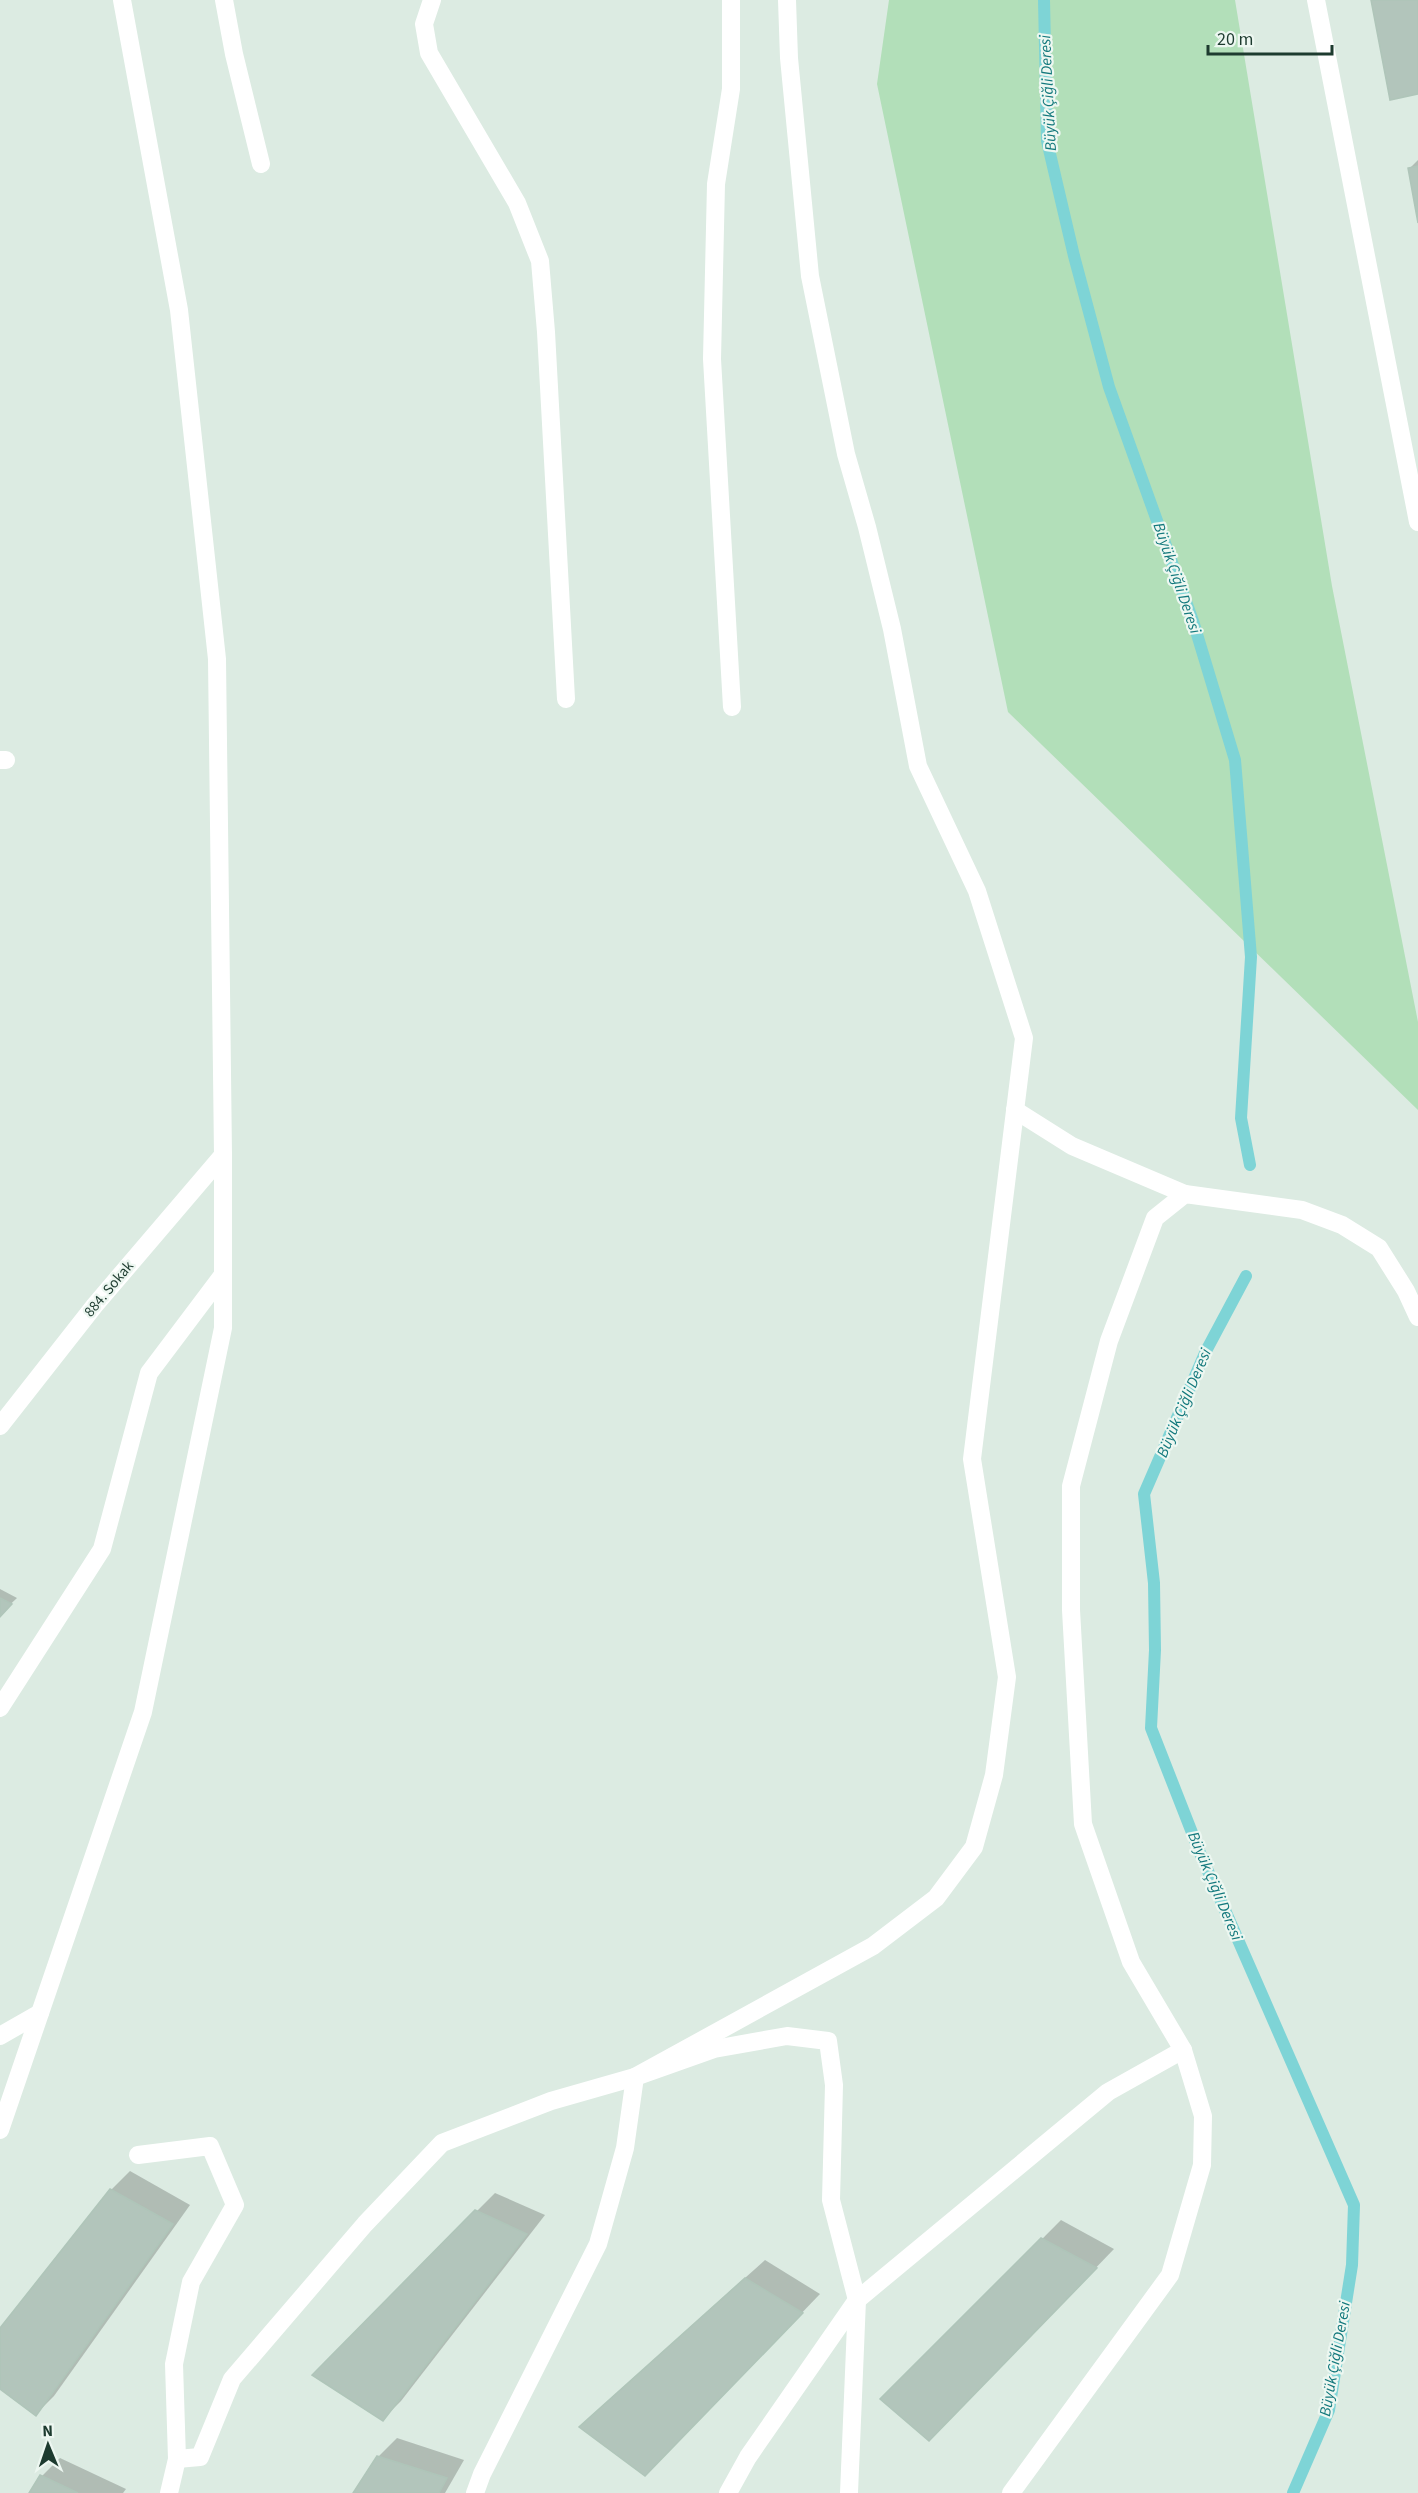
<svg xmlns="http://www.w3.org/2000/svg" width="1418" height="2493" font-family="'Source Sans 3',sans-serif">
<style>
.green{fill:#b2dfb9}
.shadow{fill:#0003}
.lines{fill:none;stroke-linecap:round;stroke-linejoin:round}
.stream{stroke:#7ed4d6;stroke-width:12}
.building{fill:#b2c5bb;stroke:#afc5b9;stroke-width:1.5}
.service{stroke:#fff;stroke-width:18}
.minor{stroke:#fff;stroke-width:18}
.labels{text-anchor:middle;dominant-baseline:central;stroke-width:4.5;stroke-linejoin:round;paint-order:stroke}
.street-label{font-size:15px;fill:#1d3b2f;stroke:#edf7f1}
.water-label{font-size:16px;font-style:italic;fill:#12787c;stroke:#edf7f1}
</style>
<rect width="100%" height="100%" fill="#dcebe2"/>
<!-- green -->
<path class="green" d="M 889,0 L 1235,0 L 1332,586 L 1418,1022 L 1418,1110 L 1008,712 L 877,84 Z"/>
<!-- shadow -->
<g class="shadow">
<path d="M 1418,160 L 1418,215 L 1409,169 Z"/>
<path d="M 0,1589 L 17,1598 L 0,1614 Z"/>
<path d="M 130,2171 L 190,2205 L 54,2396 L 36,2414 L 0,2387 L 0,2331 L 111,2190 Z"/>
<path d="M 495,2193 L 545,2215 L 401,2401 L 383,2419 L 314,2374 Z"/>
<path d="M 1061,2220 L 1114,2249 L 948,2421 L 883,2399 Z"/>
<path d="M 765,2260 L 820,2294 L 664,2456 L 600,2408 Z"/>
<path d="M 397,2438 L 464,2460 L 445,2493 L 355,2493 L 378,2457 Z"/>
<path d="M 60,2458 L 126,2489 L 123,2493 L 31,2493 L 42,2476 Z"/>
</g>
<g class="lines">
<!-- stream -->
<g class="stream">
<path d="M 1044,0 L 1047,141 L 1074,256 L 1109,387 L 1193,621 L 1235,760 L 1251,957 L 1241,1118 L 1250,1165"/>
<path d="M 1246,1276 L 1206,1351 L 1144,1494 L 1154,1583 L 1155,1650 L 1151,1728 L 1200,1853 L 1354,2205 L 1352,2265 L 1329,2410 L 1293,2493"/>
</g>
</g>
<!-- building -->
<g class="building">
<path d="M 1371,0 L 1418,0 L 1418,94 L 1390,100 Z"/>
<path d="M 1418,166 L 1418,223 L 1408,168 Z"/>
<path d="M 0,1598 L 12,1604 L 0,1617 Z"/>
<path d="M 110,2189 L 173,2224 L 36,2416 L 0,2389 L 0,2328 Z"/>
<path d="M 475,2210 L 527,2234 L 383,2421 L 312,2375 Z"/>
<path d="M 1041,2238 L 1097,2268 L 929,2441 L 880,2399 Z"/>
<path d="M 745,2278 L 803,2313 L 645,2476 L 579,2427 Z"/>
<path d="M 377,2456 L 447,2478 L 439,2493 L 353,2493 Z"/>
<path d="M 40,2475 L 78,2493 L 29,2493 Z"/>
</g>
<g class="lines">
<!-- service -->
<g class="service">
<path d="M 0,1708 L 102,1549 L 149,1373 L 222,1276"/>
<path d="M 0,2036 L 40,2013"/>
<path d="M 138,2155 L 210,2146 L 235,2205 L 191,2282 L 174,2364 L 177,2459 L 169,2493"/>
<path d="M 177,2459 L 200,2457 L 232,2379 L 365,2224 L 442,2143 L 551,2101 L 635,2077 L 714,2049 L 787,2036 L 828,2041 L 834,2085 L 831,2200 L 857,2300 L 849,2493"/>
<path d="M 728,2493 L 748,2457 L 857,2300 L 1108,2092 L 1183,2050"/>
</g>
<!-- minor -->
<g class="minor">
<path d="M 224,0 L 234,54 L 261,164"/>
<path d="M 432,0 L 424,24 L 429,53 L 517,203 L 540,261 L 546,332 L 566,699"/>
<path d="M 731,0 L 731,89 L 716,184 L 712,359 L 732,707"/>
<path d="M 1316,0 L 1418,522"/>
<path d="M 0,760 L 6,760"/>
<path d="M 1015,1110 L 1072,1146 L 1185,1194"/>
<path d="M 0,1426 L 95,1305 L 223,1155"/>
<path d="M 0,2130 L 143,1712 L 223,1328 L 223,1155 L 217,659 L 179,310 L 122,0"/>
<path d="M 475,2493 L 482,2474 L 598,2244 L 625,2148 L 635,2077 L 873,1946 L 936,1898 L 974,1847 L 994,1775 L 1007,1677 L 972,1459 L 1024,1038 L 977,891 L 918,766 L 892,629 L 867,527 L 846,454 L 810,276 L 789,58 L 787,0"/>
<path d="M 1011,2493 L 1170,2275 L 1202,2165 L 1203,2116 L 1183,2050 L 1131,1962 L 1083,1824 L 1071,1610 L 1071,1486 L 1109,1341 L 1155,1218 L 1185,1194 L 1302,1210 L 1342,1225 L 1379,1248 L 1406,1291 L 1418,1317"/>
</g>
</g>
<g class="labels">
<!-- street labels -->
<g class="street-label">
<text transform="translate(109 1289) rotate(-50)">884. Sokak</text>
</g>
<!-- water labels -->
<g class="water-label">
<text transform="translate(1048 93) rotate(-93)">Büyük Çiğli Deresi</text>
<text transform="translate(1177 578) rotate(71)">Büyük Çiğli Deresi</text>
<text transform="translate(1184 1403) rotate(-67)">Büyük Çiğli Deresi</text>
<text transform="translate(1215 1886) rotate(67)">Büyük Çiğli Deresi</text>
<text transform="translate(1335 2359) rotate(-80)">Büyük Çiğli Deresi</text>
</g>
</g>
<!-- north arrow -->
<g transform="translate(48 2445) rotate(358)" stroke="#edf7f1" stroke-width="4.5" paint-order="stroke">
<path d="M0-4.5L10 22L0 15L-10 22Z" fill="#1d3b2f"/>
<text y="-9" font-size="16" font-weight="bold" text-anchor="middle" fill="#1d3b2f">N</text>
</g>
<!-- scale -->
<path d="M1208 45v9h124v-9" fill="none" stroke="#1d3b2f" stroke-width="3"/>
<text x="1217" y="45" font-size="18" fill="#1d3b2f" stroke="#edf7f1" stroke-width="4.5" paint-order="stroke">20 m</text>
</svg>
